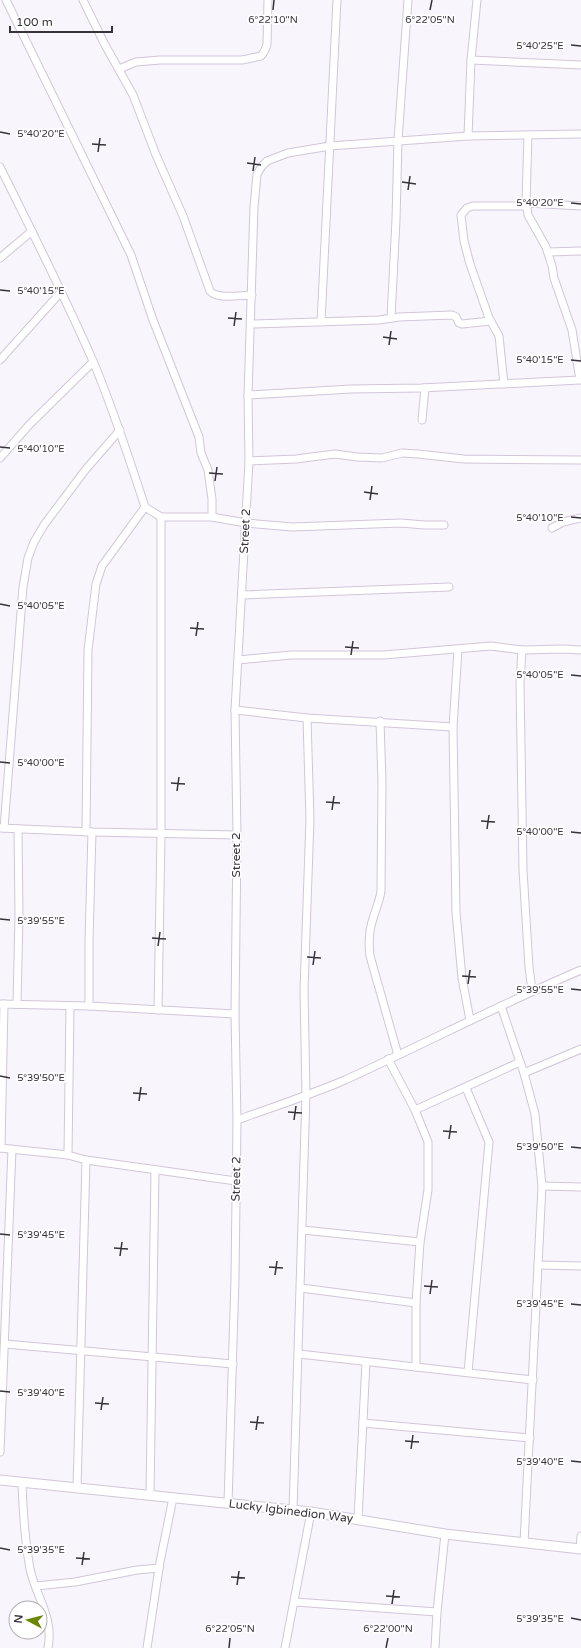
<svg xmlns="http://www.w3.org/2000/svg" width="581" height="1648" font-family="'Varela Round',sans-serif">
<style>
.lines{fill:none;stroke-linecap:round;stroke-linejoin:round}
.street-casing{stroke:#d1c6d9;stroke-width:9}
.secondary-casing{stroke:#d1c6d9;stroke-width:11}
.street{stroke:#fff;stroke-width:7}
.secondary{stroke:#fff;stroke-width:9}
.ticks{fill:none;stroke:#38333b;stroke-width:1.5}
.labels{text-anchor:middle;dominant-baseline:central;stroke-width:3.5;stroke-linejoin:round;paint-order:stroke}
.street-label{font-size:12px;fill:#38333b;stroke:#fff}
.ticks-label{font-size:10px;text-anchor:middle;fill:#38333b;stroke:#fff;stroke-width:3.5;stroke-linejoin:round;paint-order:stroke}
</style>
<rect width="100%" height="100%" fill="#f9f5fd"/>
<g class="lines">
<!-- street casing -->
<g class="street-casing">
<g id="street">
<path d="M 6,0 L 131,255 L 153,320 L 199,437 L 201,453 L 208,470 L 212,499 L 212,517"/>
<path d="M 83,0 L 104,43 L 133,95 L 156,155 L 183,216 L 210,291 C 218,300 240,295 252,295"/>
<path d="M 471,60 L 581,65"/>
<path d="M 119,69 L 136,62 L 160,60 L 242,60 L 261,56 L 264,52 L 267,45 L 268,0"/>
<path d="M 468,136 L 471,60 L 477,0"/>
<path d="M 0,167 C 32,231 64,295 93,361 C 113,408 129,458 145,507 L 102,566 L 96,584 L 88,650 L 86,832"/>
<path d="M 526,203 L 581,206"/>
<path d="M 548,252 L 581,251"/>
<path d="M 0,258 L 32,231"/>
<path d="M 391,318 L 396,220 L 398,140 L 408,0"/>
<path d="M 321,322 L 337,0"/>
<path d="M 251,324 L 379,320 L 399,317 L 452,315 L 456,317 L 459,323 L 462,324 L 490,321"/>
<path d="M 0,360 L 61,292"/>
<path d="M 504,384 L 499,336 L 489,318 L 470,264 L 464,241 L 461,215 L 467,208 L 473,206 L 527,206"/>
<path d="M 248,395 L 351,389 L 421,388 L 580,380 L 572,330 L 554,278 L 552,266 L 546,247 L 528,215 L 526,201 L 528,135"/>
<path d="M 422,420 L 425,388"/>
<path d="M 0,458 L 30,424 L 93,362"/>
<path d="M 249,461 L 296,459 L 335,454 L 357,457 L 382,458 L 402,453 L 418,454 L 464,459 L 581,460"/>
<path d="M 145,507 L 161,517 L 212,517 L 246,523 L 292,527 L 401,523 L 424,525 L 444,525"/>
<path d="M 552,528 L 563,522 L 581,518"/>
<path d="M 242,595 L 449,587"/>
<path d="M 458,650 L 453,727 L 456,912 L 462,978 L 470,1020"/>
<path d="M 522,650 L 520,683 L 523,870 L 529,967 L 532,991"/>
<path d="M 238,660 L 291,655 L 384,655 L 491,646 L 522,650 L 563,649 L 581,650"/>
<path d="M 235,710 L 307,718 L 453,727"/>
<path d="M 380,721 L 382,782 L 381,891 C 379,905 372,917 370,931 C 369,939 369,948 370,956 L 398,1055"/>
<path d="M 0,828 L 92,832 L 237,835"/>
<path d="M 4,828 L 23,587 L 28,558 L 34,542 L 44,525 L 86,469 L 120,430"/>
<path d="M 0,1004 L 89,1006 L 235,1014"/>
<path d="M 17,1004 L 19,915 L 18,829"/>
<path d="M 89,1006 L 89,940 L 92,832"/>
<path d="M 501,1006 L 520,1062"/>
<path d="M 158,1010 L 161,834 L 161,517"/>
<path d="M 388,1059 L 415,1110 L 428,1142 L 428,1190 L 420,1242 L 416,1303 L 416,1367"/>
<path d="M 466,1088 L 489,1142 L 468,1372"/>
<path d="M 415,1110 L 520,1062 L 524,1073"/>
<path d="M 237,1120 C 273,1107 310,1095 345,1080 C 424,1044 501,1004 581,970"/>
<path d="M 0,1148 L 68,1155 L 86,1160 L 236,1181"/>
<path d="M 1,1148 L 4,1004"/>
<path d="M 68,1155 L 70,1006"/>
<path d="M 542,1186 L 581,1187"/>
<path d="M 303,1230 L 420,1242"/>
<path d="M 538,1265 L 581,1266"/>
<path d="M 301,1288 L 416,1303"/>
<path d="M 5,1344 L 233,1364"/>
<path d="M 299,1354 L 533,1380"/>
<path d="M 363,1423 L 530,1438"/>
<path d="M 0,1452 L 12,1149"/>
<path d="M 22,1484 C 23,1512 25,1541 30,1569 C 36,1597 54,1617 48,1648"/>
<path d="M 77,1489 L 86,1160"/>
<path d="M 150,1495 L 155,1170"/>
<path d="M 228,1503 L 235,1279 L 237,1120 L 235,1014 L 237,835 L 235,710 L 249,461 L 248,395 L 254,207 L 257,174 L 262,166 L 267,161 L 288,153 L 330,146 L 468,136 L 581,134"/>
<path d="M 293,1511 L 306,1095 L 304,990 L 310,819 L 307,718"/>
<path d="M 358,1519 L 366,1362"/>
<path d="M 524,1543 L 542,1186 L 535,1114 L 524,1073 L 581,1049"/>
<path d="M 580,1549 L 581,1536"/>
<path d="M 36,1586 L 75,1582 L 137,1570 L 159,1568"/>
<path d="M 295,1602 L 437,1612"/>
<path d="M 147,1648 L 160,1562 L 173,1498"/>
<path d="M 285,1648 L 311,1512"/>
<path d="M 435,1648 L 437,1612 L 445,1534"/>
</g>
</g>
<!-- secondary casing -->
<g class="secondary-casing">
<path id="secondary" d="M 0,1480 L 311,1512 L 445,1534 L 581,1549"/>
</g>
<!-- street -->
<use href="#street" class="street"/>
<!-- secondary -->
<use href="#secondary" class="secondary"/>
</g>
<!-- ticks -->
<path class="ticks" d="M 273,10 L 274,0M 430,10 L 432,0M 571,45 L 581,46M 0,132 L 10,134M 92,144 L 106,145M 98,152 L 100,138M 247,163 L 261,165M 253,171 L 255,157M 402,182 L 416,184M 408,190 L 410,176M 571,203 L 581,204M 0,290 L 10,291M 228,318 L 242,319M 234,326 L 236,312M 383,337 L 397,339M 389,345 L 391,331M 571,360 L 581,361M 0,447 L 10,448M 209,473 L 223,474M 215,481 L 217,467M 364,492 L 378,494M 370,500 L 372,486M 571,517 L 581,518M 0,604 L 10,606M 190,628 L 204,629M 196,636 L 198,622M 345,647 L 359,648M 351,655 L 353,641M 571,675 L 581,676M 0,762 L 10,763M 171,783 L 185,784M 177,791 L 179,777M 326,802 L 340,803M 332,810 L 334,796M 481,821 L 495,822M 487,829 L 489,815M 571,832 L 581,833M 0,919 L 10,920M 152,938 L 166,939M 158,946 L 160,932M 307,957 L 321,958M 313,965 L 315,951M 462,976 L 476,977M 468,984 L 470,970M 571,989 L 581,990M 0,1076 L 10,1078M 133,1093 L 147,1094M 139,1101 L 141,1087M 288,1112 L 302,1113M 294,1120 L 296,1106M 443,1131 L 457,1132M 449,1139 L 451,1125M 571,1147 L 581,1148M 0,1234 L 10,1235M 114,1248 L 128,1249M 120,1256 L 122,1242M 269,1267 L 283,1268M 275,1275 L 277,1261M 424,1286 L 438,1287M 430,1294 L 432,1280M 571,1304 L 581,1305M 0,1391 L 10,1392M 95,1403 L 109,1404M 101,1410 L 103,1397M 250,1422 L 264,1423M 256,1430 L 258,1416M 405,1441 L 419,1442M 411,1449 L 413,1435M 571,1461 L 581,1462M 0,1548 L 10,1550M 76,1558 L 90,1559M 82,1565 L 84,1552M 231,1577 L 245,1578M 237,1585 L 239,1571M 386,1596 L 400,1597M 392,1604 L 394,1590M 571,1618 L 581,1620M 229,1648 L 230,1638M 386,1648 L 388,1638"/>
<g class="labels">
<!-- street labels -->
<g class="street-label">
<text transform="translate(245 531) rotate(-87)">Street 2</text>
<text transform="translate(236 855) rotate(-90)">Street 2</text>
<text transform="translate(236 1179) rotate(-89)">Street 2</text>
<text transform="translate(291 1511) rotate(7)">Lucky Igbinedion Way</text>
</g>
</g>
<g class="ticks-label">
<text x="273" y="23">6°22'10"N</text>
<text x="430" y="23">6°22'05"N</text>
<text x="540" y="49">5°40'25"E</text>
<text x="41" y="137">5°40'20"E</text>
<text x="540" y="206">5°40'20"E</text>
<text x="41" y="294">5°40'15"E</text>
<text x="540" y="363">5°40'15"E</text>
<text x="41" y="452">5°40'10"E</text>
<text x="540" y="521">5°40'10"E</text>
<text x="41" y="609">5°40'05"E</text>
<text x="540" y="678">5°40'05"E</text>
<text x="41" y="766">5°40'00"E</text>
<text x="540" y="835">5°40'00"E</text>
<text x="41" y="924">5°39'55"E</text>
<text x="540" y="993">5°39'55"E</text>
<text x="41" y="1081">5°39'50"E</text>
<text x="540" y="1150">5°39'50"E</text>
<text x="41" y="1238">5°39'45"E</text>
<text x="540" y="1307">5°39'45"E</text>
<text x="41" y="1396">5°39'40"E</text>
<text x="540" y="1465">5°39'40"E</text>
<text x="41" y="1553">5°39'35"E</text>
<text x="540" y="1622">5°39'35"E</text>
<text x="230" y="1632">6°22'05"N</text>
<text x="388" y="1632">6°22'00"N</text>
</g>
<!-- north arrow -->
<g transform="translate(28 1620) rotate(277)"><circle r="19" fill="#ffffff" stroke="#afadb1"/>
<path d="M0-3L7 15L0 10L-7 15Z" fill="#698700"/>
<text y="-6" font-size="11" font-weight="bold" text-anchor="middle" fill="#38333b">N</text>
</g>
<!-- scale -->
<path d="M10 26v6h102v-6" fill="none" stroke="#38333b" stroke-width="2"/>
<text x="16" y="26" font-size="12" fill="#38333b" stroke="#ffffff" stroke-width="3" paint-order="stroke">100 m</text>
</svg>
